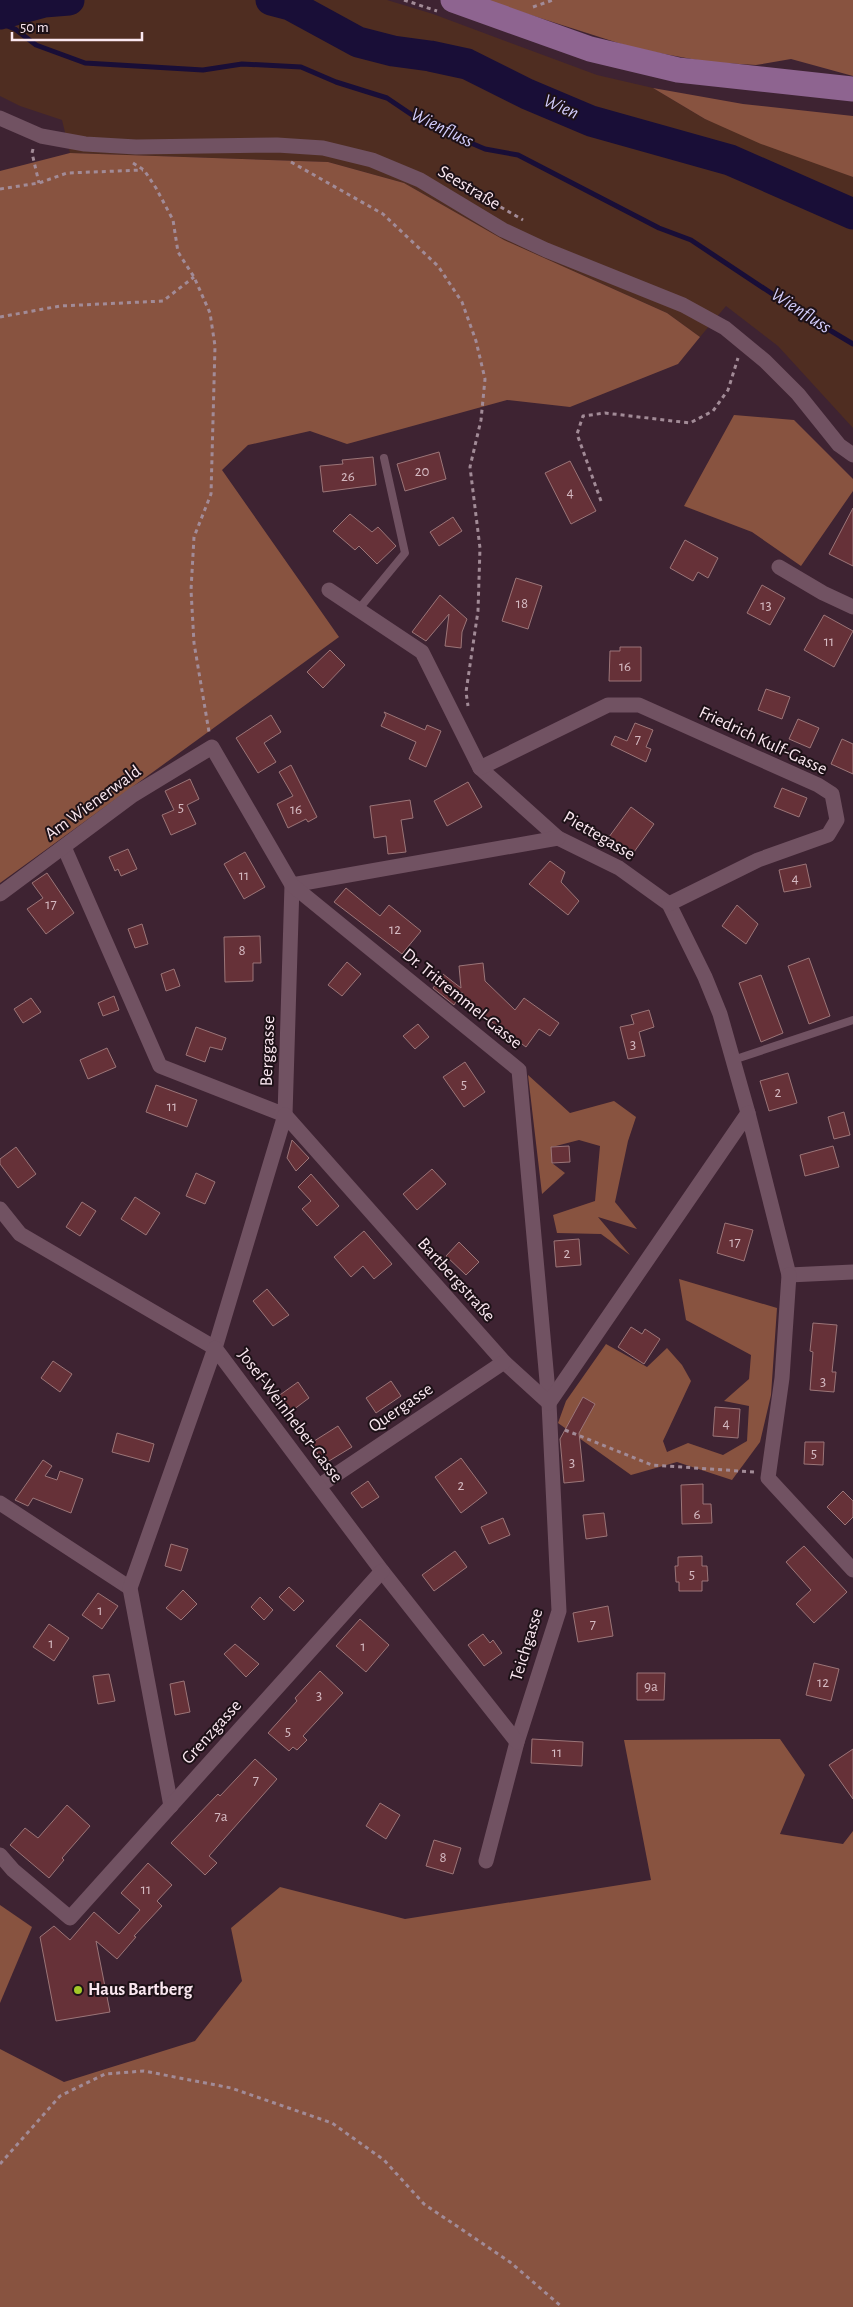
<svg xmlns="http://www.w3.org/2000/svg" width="853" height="2307" font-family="'Alegreya Sans',sans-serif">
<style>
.green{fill:#4f2d21}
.forest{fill:#885340}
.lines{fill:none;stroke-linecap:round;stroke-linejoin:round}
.stream{stroke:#190e37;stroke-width:5}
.river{stroke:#190e37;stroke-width:31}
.building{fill:#663138;stroke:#9b7578}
.path{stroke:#a28b97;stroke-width:3;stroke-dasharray:4 4;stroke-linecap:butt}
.lane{stroke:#715262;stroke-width:8}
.street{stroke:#715262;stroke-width:15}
.primary{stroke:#8e6490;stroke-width:25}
.poi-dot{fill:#a2c928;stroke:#1d1117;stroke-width:2}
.labels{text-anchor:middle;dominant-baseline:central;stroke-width:4;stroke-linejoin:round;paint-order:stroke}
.number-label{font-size:15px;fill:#d5bac2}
.street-label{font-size:18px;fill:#fae7f0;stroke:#1d1117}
.poi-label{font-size:18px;font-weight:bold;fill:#fae7f0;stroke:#1d1117;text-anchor:start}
.water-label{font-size:19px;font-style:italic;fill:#d3cdfc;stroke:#1d1117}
</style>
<rect width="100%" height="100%" fill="#3e2332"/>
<!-- green -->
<path class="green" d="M 0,0 L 387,0 L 433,14 L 597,75 L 653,88 L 705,119 L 853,177 L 853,428 L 778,346 L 726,306 L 700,337 L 667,313 L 504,240 L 404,183 L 328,162 L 70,153 L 62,120 L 20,106 L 0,96 Z"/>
<!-- forest -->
<g class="forest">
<path d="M 484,0 L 853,0 L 853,76 L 791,59 L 756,65 L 708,62 L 637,49 Z"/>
<path d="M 653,88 L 743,104 L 853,116 L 853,177 L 761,144 L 705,119 Z"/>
<path d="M 70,153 L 328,162 L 404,183 L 504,240 L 667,313 L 700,337 L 678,364 L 570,407 L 507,400 L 347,444 L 310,431 L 248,445 L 222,470 L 339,637 L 0,883 L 0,171 Z"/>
<path d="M 734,415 L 794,420 L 853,479 L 853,491 L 801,566 L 752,532 L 684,506 Z"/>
<path d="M 528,1075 L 570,1113 L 614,1101 L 636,1117 L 628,1141 L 615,1202 L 637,1229 L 598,1217 L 630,1255 L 601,1234 L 557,1233 L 553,1215 L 595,1201 L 600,1146 L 579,1140 L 552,1147 L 552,1163 L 565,1173 L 542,1194 Z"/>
<path d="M 679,1279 L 777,1308 L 771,1395 L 760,1442 L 732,1480 L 677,1462 L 631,1475 L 558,1423 L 566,1401 L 606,1344 L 647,1367 L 667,1348 L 682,1365 L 691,1381 L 663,1441 L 667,1452 L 688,1443 L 723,1455 L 747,1441 L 749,1406 L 724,1401 L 749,1379 L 751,1355 L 686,1320 Z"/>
<path d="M 780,1739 L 805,1775 L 780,1834 L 843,1844 L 853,1831 L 853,2307 L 0,2307 L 0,2049 L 64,2082 L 195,2041 L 242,1981 L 231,1928 L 280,1887 L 405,1919 L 651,1880 L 624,1740 Z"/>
<path d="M 0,1905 L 32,1927 L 0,2003 Z"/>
</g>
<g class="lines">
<!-- stream -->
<path class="stream" d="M 0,23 L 15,29 L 36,45 L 85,63 L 203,70 L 242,64 L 301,67 L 336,82 L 387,98 L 424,123 L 485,149 L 518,155 L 659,228 L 691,240 L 801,313 L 853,344"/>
<!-- river -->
<g class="river">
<path d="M 271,0 L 290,5 L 358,42 L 393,51 L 430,56 L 467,64 L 527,94 L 591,121 L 730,160 L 853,214"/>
<path d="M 0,14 L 44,2 L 69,0"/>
</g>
</g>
<!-- building -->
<g class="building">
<path d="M 439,452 L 446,479 L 405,491 L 397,464 Z"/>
<path d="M 373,457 L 376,485 L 323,492 L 320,466 L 343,464 L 342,460 Z"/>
<path d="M 570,461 L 596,511 L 571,524 L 545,473 Z"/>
<path d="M 853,508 L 853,566 L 829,554 Z"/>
<path d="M 350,514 L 372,532 L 378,527 L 396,546 L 377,564 L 359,546 L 355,550 L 333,531 Z"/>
<path d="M 453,517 L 462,531 L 439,546 L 430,532 Z"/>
<path d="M 685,540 L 718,558 L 708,578 L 698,572 L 693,581 L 670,568 Z"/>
<path d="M 516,578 L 542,586 L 528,629 L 502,621 Z"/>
<path d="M 762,585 L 785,598 L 770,625 L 747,613 Z"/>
<path d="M 440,595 L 467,619 L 462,632 L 461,648 L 445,646 L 449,614 L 426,641 L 412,632 Z"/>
<path d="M 824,615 L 853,631 L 834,667 L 804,650 Z"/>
<path d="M 620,647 L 641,647 L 641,681 L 609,681 L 610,651 L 620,651 Z"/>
<path d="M 330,650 L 345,665 L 323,688 L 307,672 Z"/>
<path d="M 766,689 L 790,697 L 782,719 L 758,710 Z"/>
<path d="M 384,712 L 425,730 L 427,725 L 441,731 L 426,767 L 409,759 L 416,742 L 381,726 L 386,715 Z"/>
<path d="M 271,715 L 281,732 L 264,743 L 276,762 L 258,773 L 236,738 Z"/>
<path d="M 798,719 L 819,728 L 810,748 L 789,739 Z"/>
<path d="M 635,723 L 653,730 L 646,747 L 651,749 L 646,762 L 611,745 L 615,736 L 627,741 Z"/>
<path d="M 842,739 L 853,744 L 853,774 L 831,764 Z"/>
<path d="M 291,765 L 317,817 L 308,822 L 306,819 L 288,828 L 277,804 L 293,796 L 279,772 Z"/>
<path d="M 190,779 L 199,799 L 187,805 L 196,824 L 171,835 L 162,815 L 174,810 L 165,791 Z"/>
<path d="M 468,782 L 482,807 L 447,826 L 434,801 Z"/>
<path d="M 782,788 L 807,798 L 799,817 L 774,807 Z"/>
<path d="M 410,800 L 413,818 L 401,820 L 406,852 L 388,854 L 386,836 L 374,838 L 370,806 Z"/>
<path d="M 631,807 L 654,824 L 629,859 L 606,841 Z"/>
<path d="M 128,849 L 137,869 L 121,876 L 118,869 L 115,871 L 109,857 Z"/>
<path d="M 245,852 L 265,887 L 244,899 L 224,864 Z"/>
<path d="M 550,861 L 565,872 L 561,882 L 579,901 L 568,915 L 529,884 Z"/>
<path d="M 806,864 L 811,887 L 784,892 L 779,870 Z"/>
<path d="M 47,873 L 74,913 L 46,934 L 27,909 L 43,898 L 32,883 Z"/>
<path d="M 346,888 L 380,916 L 389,905 L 421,931 L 402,954 L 334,902 Z"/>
<path d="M 737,905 L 758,924 L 746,944 L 722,926 Z"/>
<path d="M 142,924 L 148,944 L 135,948 L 128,929 Z"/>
<path d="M 260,936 L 261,963 L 253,963 L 253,981 L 225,982 L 224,937 Z"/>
<path d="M 809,958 L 830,1016 L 809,1024 L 788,966 Z"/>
<path d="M 347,962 L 361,974 L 342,996 L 328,985 Z"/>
<path d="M 483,963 L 485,981 L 515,1010 L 524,998 L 559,1023 L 550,1036 L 539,1029 L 526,1047 L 462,1000 L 462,992 L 454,1005 L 433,988 L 443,974 L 461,988 L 459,966 Z"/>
<path d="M 174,969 L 180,986 L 166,991 L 161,974 Z"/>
<path d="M 761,975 L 783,1033 L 761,1042 L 739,983 Z"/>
<path d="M 114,996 L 119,1010 L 103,1016 L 98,1003 Z"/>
<path d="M 31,998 L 41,1012 L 23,1023 L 14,1009 Z"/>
<path d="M 649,1010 L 654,1027 L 639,1032 L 645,1056 L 628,1059 L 620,1027 L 634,1024 L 631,1015 Z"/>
<path d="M 418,1024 L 429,1037 L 415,1049 L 403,1036 Z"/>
<path d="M 196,1027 L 226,1038 L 222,1050 L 210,1047 L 205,1062 L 186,1055 Z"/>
<path d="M 107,1048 L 116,1067 L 88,1079 L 80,1060 Z"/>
<path d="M 465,1062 L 485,1092 L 464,1107 L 443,1077 Z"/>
<path d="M 788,1073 L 797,1103 L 769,1111 L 760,1081 Z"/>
<path d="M 156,1085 L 197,1100 L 187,1127 L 146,1112 Z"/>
<path d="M 844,1112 L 850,1135 L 834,1139 L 828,1117 Z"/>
<path d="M 292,1140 L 309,1158 L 296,1171 L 287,1158 Z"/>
<path d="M 569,1146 L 570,1162 L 552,1163 L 551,1147 Z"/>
<path d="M 833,1146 L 839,1167 L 805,1176 L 800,1155 Z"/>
<path d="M 16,1147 L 36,1174 L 18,1188 L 0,1164 L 0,1159 Z"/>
<path d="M 432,1169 L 446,1184 L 417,1210 L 403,1194 Z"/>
<path d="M 196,1173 L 215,1182 L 205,1204 L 186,1196 Z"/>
<path d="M 311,1174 L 339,1206 L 317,1226 L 302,1209 L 311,1201 L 298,1187 Z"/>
<path d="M 135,1197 L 160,1213 L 146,1235 L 121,1219 Z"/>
<path d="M 82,1202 L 96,1211 L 80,1236 L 66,1227 Z"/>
<path d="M 725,1223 L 753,1230 L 744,1261 L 717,1253 Z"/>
<path d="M 364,1231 L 392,1264 L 374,1279 L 363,1266 L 351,1277 L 334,1257 Z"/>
<path d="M 579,1239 L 581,1265 L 556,1267 L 554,1241 Z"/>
<path d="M 459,1242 L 479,1262 L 466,1275 L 446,1256 Z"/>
<path d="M 267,1289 L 289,1315 L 273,1326 L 253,1301 Z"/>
<path d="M 813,1323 L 837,1325 L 832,1372 L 836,1372 L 834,1392 L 810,1390 L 813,1352 L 810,1351 Z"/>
<path d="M 631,1327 L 642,1334 L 645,1329 L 660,1339 L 644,1364 L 618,1347 Z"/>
<path d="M 53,1361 L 72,1374 L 60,1392 L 41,1378 Z"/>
<path d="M 391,1381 L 401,1396 L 376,1413 L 366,1398 Z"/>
<path d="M 298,1382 L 309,1398 L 289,1413 L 277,1397 Z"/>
<path d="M 583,1397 L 595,1404 L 579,1433 L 584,1481 L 564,1483 L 560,1439 Z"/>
<path d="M 715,1407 L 740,1409 L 738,1438 L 713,1436 Z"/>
<path d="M 338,1426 L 352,1447 L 324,1464 L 311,1443 Z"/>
<path d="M 117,1433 L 154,1444 L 149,1462 L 112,1452 Z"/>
<path d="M 805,1442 L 824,1442 L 823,1465 L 804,1464 Z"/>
<path d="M 461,1458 L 487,1493 L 461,1513 L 435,1477 Z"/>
<path d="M 43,1460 L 52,1466 L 45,1476 L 57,1480 L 60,1471 L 83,1479 L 71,1513 L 33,1498 L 28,1506 L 15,1500 Z"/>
<path d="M 368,1481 L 379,1497 L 362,1508 L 351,1493 Z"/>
<path d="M 703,1484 L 703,1504 L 711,1504 L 712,1523 L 682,1524 L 681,1485 Z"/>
<path d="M 843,1491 L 853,1501 L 853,1517 L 845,1525 L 827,1507 Z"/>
<path d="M 604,1513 L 607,1536 L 586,1539 L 583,1515 Z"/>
<path d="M 503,1518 L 510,1535 L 489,1544 L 481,1527 Z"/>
<path d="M 171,1544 L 188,1549 L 181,1571 L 165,1566 Z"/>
<path d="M 804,1546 L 847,1592 L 814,1623 L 796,1604 L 811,1590 L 786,1562 Z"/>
<path d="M 455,1551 L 467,1567 L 434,1591 L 422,1575 Z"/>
<path d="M 702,1556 L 702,1566 L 707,1566 L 708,1581 L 702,1581 L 702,1591 L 679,1591 L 679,1582 L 676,1582 L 675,1566 L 678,1566 L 678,1557 Z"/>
<path d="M 289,1587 L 304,1601 L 294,1611 L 279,1597 Z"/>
<path d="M 183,1590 L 197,1604 L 181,1620 L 166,1608 Z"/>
<path d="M 98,1593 L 118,1606 L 102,1629 L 82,1615 Z"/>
<path d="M 260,1597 L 273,1610 L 264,1620 L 251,1607 Z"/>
<path d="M 608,1606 L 613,1636 L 578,1642 L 573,1613 Z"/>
<path d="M 360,1619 L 389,1645 L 366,1672 L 336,1646 Z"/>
<path d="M 49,1624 L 69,1638 L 54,1661 L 33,1647 Z"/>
<path d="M 483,1634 L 490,1643 L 493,1640 L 502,1653 L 484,1666 L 468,1645 Z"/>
<path d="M 235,1644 L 259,1664 L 246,1677 L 224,1654 Z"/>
<path d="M 814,1663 L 839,1669 L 831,1701 L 806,1695 Z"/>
<path d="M 320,1671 L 343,1693 L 303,1736 L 307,1740 L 297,1750 L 293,1747 L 289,1751 L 268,1733 L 297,1701 L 295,1698 Z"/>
<path d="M 637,1673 L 665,1673 L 664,1700 L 637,1700 Z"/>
<path d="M 109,1674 L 115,1701 L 98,1704 L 93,1676 Z"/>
<path d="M 184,1681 L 190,1712 L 175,1715 L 170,1684 Z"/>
<path d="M 532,1739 L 583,1742 L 582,1766 L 531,1763 Z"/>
<path d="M 853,1749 L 853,1799 L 829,1765 Z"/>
<path d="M 255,1759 L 277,1779 L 209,1856 L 217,1863 L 205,1875 L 171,1843 L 218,1794 L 220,1796 Z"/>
<path d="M 380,1803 L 400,1815 L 386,1839 L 366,1826 Z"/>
<path d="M 67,1805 L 90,1826 L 62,1858 L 64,1860 L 49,1878 L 10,1845 L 25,1828 L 38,1838 Z"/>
<path d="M 434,1840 L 461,1848 L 453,1874 L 426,1866 Z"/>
<path d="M 148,1863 L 172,1885 L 157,1901 L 162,1906 L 134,1936 L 136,1937 L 117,1959 L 96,1941 L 110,2012 L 56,2021 L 40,1937 L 54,1926 L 70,1940 L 94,1912 L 119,1934 L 140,1910 L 121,1893 Z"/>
</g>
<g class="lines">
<!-- path -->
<g class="path">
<path d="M 404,0 L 437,11"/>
<path d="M 533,7 L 553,0"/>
<path d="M 33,149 L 32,153 L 39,183"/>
<path d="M 291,162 L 383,214 L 438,266 L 462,302 L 476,341 L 485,379 L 481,420 L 470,467 L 480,548 L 478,611 L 466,692 L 468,706"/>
<path d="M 133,163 L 144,170 L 156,188 L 173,220 L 178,252 L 194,277 L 210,313 L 215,346 L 211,494 L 194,537 L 191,590 L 194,643 L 209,732"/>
<path d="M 466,187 L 523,220"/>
<path d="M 0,189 L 39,183 L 67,173 L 143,170"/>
<path d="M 0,317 L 60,306 L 163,301 L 194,277"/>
<path d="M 601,501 L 577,434 L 583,416 L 605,413 L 690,423 L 713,411 L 728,390 L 738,358"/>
<path d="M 565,1430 L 652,1465 L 754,1472"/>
<path d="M 0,2164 L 60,2096 L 105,2074 L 144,2071 L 231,2088 L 332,2123 L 384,2160 L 424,2204 L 510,2262 L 562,2307"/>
</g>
<!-- lane -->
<g class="lane">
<path d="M 358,610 L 405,553 L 384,458"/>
<path d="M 733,1060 L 853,1020"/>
</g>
<!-- street -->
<g class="street">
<path d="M 0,118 L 41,136 L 85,144 L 136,147 L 277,145 L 323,148 L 372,160 L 420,180 L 503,230 L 546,250 L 683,305 L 725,328 L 765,361 L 798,394 L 839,445 L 853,455"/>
<path d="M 779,567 L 823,593 L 853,607"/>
<path d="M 329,590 L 422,652 L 480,768 L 558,838 L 619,868 L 669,904 L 705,977 L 720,1014 L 748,1113"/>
<path d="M 480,768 L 608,705 L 639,705 L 818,785 L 832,794 L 837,820 L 828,835 L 758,860 L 669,904"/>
<path d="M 64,847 L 160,1066 L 285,1115 L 292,885 L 558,838"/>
<path d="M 0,894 L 133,795 L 212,747 L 292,885 L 519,1070 L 549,1403 L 559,1611 L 517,1742 L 486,1861"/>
<path d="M 0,1209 L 20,1234 L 215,1348 L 285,1115 L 504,1362 L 549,1403 L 748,1113 L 789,1275 L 853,1272"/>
<path d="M 789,1275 L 782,1378 L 768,1478 L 853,1570"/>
<path d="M 319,1486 L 504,1362"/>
<path d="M 0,1503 L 130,1588"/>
<path d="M 171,1806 L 130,1588 L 215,1348 L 382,1571 L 517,1742"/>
<path d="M 0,1855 L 13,1870 L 70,1918 L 382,1571"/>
</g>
<!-- primary -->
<path class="primary" d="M 453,0 L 590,49 L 678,70 L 853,89"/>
</g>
<!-- markers -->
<circle class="poi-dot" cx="78" cy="1990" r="5"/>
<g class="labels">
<!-- number labels -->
<g class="number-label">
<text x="422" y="471">20</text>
<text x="348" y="476">26</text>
<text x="570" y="492">4</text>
<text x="522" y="603">18</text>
<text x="766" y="605">13</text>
<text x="829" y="641">11</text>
<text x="625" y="666">16</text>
<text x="638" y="739">7</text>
<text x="181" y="807">5</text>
<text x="296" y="809">16</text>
<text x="244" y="875">11</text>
<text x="795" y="878">4</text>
<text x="51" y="904">17</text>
<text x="395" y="929">12</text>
<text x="242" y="950">8</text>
<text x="633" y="1044">3</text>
<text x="464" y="1084">5</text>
<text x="778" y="1092">2</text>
<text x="172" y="1106">11</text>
<text x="735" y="1242">17</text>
<text x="567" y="1253">2</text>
<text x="823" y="1381">3</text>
<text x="726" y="1423">4</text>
<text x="814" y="1453">5</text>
<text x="572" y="1462">3</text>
<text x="461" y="1485">2</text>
<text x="697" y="1514">6</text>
<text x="692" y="1574">5</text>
<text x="100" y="1610">1</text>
<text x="593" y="1624">7</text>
<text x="51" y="1643">1</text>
<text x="363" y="1646">1</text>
<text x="823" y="1682">12</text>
<text x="651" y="1686">9a</text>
<text x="319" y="1695">3</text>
<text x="288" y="1731">5</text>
<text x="557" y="1752">11</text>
<text x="256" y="1780">7</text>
<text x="221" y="1816">7a</text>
<text x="443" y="1857">8</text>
<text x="146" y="1889">11</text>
</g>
<!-- street labels -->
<g class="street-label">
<text transform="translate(469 188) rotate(31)">Seestraße</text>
<text transform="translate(763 741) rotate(25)">Friedrich Kulf-Gasse</text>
<text transform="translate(93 803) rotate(-36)">Am Wienerwald</text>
<text transform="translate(599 836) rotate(30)">Piettegasse</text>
<text transform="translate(462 999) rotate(39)">Dr. Tritremmel-Gasse</text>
<text transform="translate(268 1051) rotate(-88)">Berggasse</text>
<text transform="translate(456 1280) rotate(48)">Bartbergstraße</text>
<text transform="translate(401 1408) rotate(-34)">Quergasse</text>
<text transform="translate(290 1416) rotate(53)">Josef-Weinheber-Gasse</text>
<text transform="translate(527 1645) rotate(-73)">Teichgasse</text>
<text transform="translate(212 1732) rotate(-48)">Grenzgasse</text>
</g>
<!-- poi labels -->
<g class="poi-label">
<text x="88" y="1990">Haus Bartberg</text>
</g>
<!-- water labels -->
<g class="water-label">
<text transform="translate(561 107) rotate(24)">Wien</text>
<text transform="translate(442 128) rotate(26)">Wienfluss</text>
<text transform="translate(801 311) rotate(33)">Wienfluss</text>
</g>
</g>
<!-- scale -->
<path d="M12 32v8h130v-8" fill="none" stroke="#fae7f0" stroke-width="2.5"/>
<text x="20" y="32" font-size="15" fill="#fae7f0" stroke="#1d1117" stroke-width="4" paint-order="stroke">50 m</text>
</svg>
